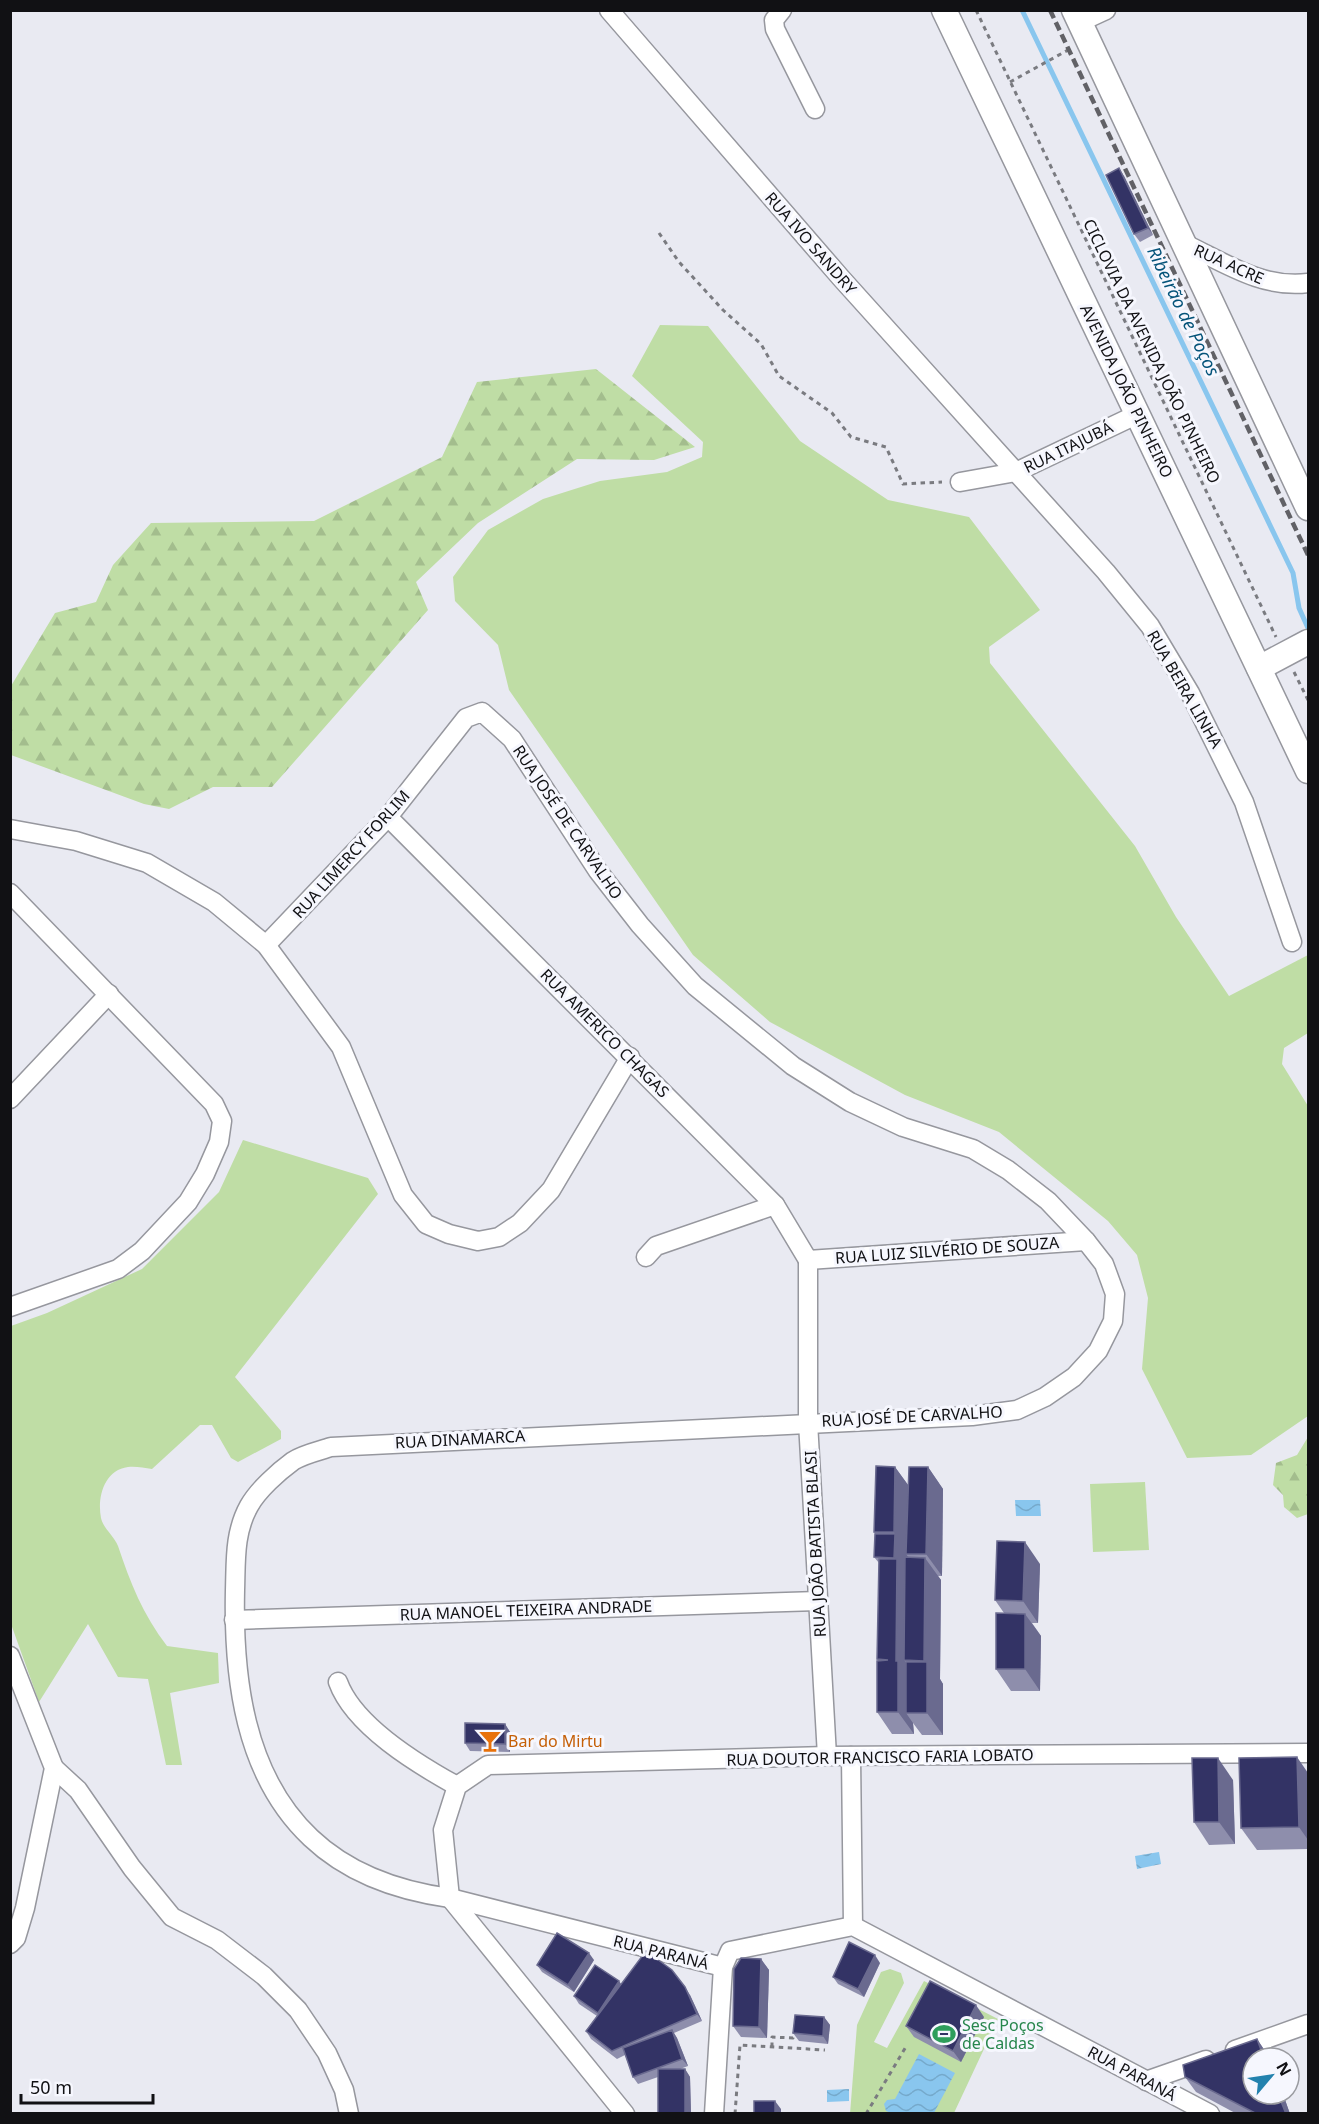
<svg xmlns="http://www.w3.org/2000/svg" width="1319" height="2124" font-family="'Noto Sans',sans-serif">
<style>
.green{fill:#bfdda5}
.forest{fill:url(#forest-firs)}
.water{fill:url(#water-waves)}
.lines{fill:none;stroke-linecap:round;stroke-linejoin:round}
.stream{stroke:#89c6ee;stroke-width:5}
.minor-casing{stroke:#96979e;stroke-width:21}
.major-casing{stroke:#96979e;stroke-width:27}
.path{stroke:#7a7b80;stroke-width:3;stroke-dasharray:4.5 4.5;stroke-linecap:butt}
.minor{stroke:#fff;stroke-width:18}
.major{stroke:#fff;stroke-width:24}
.rail{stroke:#616166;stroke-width:4.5;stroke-dasharray:9 4.5;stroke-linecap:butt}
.wall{fill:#8e8eac}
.shaded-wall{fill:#6a6a8f}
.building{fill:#333365;stroke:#6a6a8f;stroke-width:1.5}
.labels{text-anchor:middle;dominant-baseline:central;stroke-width:6;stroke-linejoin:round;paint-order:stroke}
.street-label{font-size:16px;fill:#111114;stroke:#f6f7fe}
.food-label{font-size:16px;fill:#c56008;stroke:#f6f7fe;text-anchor:start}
.leisure-label{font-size:16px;fill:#27864d;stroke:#f6f7fe;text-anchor:start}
.water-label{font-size:18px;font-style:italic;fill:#05547a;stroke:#f6f7fe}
</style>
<defs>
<pattern id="forest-firs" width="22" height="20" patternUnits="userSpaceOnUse" patternTransform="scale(1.5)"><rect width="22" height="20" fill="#bfdda5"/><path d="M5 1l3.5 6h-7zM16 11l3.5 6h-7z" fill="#a3bd8d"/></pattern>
<pattern id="water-waves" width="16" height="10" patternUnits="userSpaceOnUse" patternTransform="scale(1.5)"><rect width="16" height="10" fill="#89c6ee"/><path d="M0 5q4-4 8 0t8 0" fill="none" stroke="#75a9cb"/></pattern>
</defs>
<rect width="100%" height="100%" fill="#e9eaf2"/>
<!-- green -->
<g class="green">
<path d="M 660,325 L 708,326 L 800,441 L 888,500 L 969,517 L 1040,610 L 989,647 L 990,663 L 1135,846 L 1176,917 L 1229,996 L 1308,955 L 1308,1033 L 1284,1048 L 1282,1064 L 1308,1106 L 1308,1416 L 1251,1455 L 1187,1458 L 1142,1369 L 1148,1298 L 1137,1255 L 1108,1221 L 999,1132 L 905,1095 L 770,1022 L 693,955 L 509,690 L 498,645 L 455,601 L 453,577 L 488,530 L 543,499 L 600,481 L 667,472 L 702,457 L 703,442 L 632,376 Z"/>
<path d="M 243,1140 L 368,1178 L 378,1194 L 235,1377 L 281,1431 L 281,1439 L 238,1462 L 231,1458 L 212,1425 L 200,1425 L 152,1469 C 144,1468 136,1466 128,1467 C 104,1470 97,1498 101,1518 C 103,1528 114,1536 118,1546 C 130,1582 143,1615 167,1646 L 218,1653 L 219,1683 L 170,1693 L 182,1765 L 166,1765 L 148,1679 L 118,1677 L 88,1624 L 39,1702 L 11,1624 L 11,1326 L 47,1313 L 142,1269 L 219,1192 Z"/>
<path d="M 1145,1482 L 1149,1550 L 1093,1552 L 1090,1484 Z"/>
<path d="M 890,1969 L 901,1973 L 904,1983 L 874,2042 L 887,2048 L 924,1981 L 998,2019 L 954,2113 L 850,2114 L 857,2025 L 881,1972 Z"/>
</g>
<!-- forest -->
<g class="forest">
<path d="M 596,369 L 695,447 L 654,460 L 577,459 L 478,523 L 416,582 L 428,610 L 272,787 L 213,787 L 169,809 L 144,804 L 11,755 L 11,686 L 55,613 L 96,602 L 113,565 L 151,523 L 314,521 L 442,457 L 477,382 Z"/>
<path d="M 1308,1437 L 1308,1514 L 1297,1518 L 1284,1507 L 1283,1495 L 1273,1485 L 1276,1463 L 1297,1455 Z"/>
</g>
<!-- water -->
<g class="water">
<path d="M 1015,1500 L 1040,1500 L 1041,1516 L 1016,1516 Z"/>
<path d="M 1159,1852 L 1161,1864 L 1137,1869 L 1135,1856 Z"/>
<path d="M 919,2054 L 955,2073 L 934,2113 L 891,2113 L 886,2111 L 884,2104 L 887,2100 L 895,2099 Z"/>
<path d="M 849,2089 L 849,2101 L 827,2102 L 827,2090 Z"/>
</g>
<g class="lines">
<!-- stream -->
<path class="stream" d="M 1022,10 L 1293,573 L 1299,608 L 1308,628"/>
<!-- minor casing -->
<g class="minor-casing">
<g id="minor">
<path d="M 609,10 L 841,278 L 1106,572 L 1150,626 L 1190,693 L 1244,802 L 1292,942"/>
<path d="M 782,10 L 774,20 L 775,29 L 815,109"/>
<path d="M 1080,22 L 1106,10"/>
<path d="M 1185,244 C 1225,263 1263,289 1308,283"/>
<path d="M 960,482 L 1016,472 L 1138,414"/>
<path d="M 388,817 L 775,1205 L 808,1260"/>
<path d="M 10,829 L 76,841 L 147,863 L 214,902 L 266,945 L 341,1047 L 403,1195 L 426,1224 L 449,1234 L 478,1241 L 499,1237 L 520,1223 L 551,1190 L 630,1057"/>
<path d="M 10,893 L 214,1104 L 222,1121 L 219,1142 L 205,1174 L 188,1202 L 142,1251 L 118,1269 L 10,1307"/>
<path d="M 266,945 L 388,817 L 466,718 L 482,712 L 512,739 L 598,871 L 640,925 L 695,986 L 793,1066 L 850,1102 L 903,1127 L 973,1149 L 1008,1170 L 1048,1201 L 1086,1241 L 1104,1264 L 1115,1294 L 1113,1321 L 1098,1351 L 1074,1377 L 1045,1397 L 1017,1410 L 972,1416 L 331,1447 C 319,1451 304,1454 293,1461 C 278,1472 258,1490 249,1506 C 234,1533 236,1561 235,1590 C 233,1677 244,1775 311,1838 C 349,1874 399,1891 450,1898 L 723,1967"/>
<path d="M 10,1099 L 109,994"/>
<path d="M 646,1257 L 656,1246 L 775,1205"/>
<path d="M 808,1260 L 808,1422 L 827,1756"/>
<path d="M 808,1260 L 1086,1241"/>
<path d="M 234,1620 L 818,1601"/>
<path d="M 10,1656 L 54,1768 L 25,1908 L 16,1938 L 10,1944"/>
<path d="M 338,1682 C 354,1726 417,1764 457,1786"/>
<path d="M 851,1756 L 853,1926"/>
<path d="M 54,1768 L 78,1790 L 132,1868 L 172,1917 L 217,1940 L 264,1976 L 298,2010 L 327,2053 L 344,2090 L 349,2114"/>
<path d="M 1235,2050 L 1308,2024"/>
<path d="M 1146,2081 L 1206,2060"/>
<path d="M 625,2114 L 450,1898 L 443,1830 L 457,1786 L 488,1765 L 827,1756 L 1308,1753"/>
<path d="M 714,2114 L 723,1967 L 730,1951 L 853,1926 L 1210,2114"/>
</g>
</g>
<!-- major casing -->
<g class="major-casing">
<g id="major">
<path d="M 944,10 L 1308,771"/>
<path d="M 1074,10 L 1308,508"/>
<path d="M 1259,668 L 1308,642"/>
</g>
</g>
<!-- path -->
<g class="path">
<path d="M 976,10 L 1276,637"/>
<path d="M 1010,82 L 1068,50"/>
<path d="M 659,233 L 679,262 L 723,310 L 761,344 L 779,376 L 832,413 L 851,437 L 886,447 L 903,484 L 942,482"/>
<path d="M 1294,672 L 1308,700"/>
<path d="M 772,2047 L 772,2037 L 793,2038 L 794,2032"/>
<path d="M 735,2114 L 740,2045 L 825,2050"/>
<path d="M 866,2114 L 907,2045"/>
</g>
<!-- minor -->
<use href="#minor" class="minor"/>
<!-- major -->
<use href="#major" class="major"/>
<!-- rail -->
<path class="rail" d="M 1050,10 L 1308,555"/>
</g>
<!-- wall -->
<g class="wall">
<path d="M 1124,176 L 1153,235 L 1140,242 L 1134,234 Z"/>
<path d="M 895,1467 L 908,1485 L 928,1467 L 943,1489 L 942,1576 L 938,1576 L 941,1580 L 940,1679 L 943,1684 L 943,1735 L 922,1735 L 913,1723 L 914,1734 L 892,1734 L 877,1712 L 879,1563 L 874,1557 L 875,1534 L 874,1532 Z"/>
<path d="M 1040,1564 L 1038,1623 L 1032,1623 L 1041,1636 L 1040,1691 L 1011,1691 L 996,1669 L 1004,1613 L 995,1600 Z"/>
<path d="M 505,1724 L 510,1732 L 510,1752 L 470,1751 L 465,1743 Z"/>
<path d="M 1308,1773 L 1308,1849 L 1257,1850 L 1241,1828 Z"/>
<path d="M 1233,1780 L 1235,1844 L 1209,1845 L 1194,1822 Z"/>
<path d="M 761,1959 L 769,1970 L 767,2038 L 741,2037 L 733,2026 Z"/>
<path d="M 594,1960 L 574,1992 L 542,1972 L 537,1965 Z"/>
<path d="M 880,1963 L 864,1997 L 838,1984 L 833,1977 Z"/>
<path d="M 619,1981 L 621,1984 L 690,1995 L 702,2021 L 674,2033 L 677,2038 L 688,2066 L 680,2069 L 685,2069 L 690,2077 L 691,2114 L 658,2114 L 658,2077 L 638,2084 L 633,2077 L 625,2055 L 617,2059 L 591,2039 L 586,2031 L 597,2016 L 579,2004 L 574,1996 Z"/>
<path d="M 824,2017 L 830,2025 L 828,2044 L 799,2041 L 793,2033 Z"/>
<path d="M 984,2017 L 961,2062 L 914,2037 L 906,2026 Z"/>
<path d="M 1257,2039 L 1267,2054 L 1269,2058 L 1253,2058 L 1253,2094 L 1283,2094 L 1290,2114 L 1237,2114 L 1196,2092 L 1185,2077 Z"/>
</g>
<!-- shaded-wall -->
<g class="shaded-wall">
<path d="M 1119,168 L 1124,176 L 1153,235 L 1148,228 Z"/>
<path d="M 895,1467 L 911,1489 L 906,1554 L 911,1561 L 904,1660 L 911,1670 L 906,1713 L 913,1723 L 914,1734 L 898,1712 L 896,1661 L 897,1561 L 894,1558 L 895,1535 L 894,1532 Z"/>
<path d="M 928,1467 L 943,1489 L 942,1576 L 926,1554 Z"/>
<path d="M 1025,1542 L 1040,1564 L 1038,1623 L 1023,1601 Z"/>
<path d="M 925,1558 L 941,1580 L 940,1679 L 943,1684 L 943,1735 L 927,1713 L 927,1665 L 924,1661 Z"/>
<path d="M 1025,1614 L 1041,1636 L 1040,1691 L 1025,1669 Z"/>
<path d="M 505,1724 L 510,1732 L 510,1752 L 505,1744 Z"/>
<path d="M 1297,1757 L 1308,1773 L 1308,1840 L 1299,1827 Z"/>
<path d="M 1218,1758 L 1233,1780 L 1235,1844 L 1219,1822 Z"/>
<path d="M 589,1953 L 594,1960 L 574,1992 L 568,1985 Z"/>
<path d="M 875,1955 L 880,1963 L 864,1997 L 858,1989 Z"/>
<path d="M 761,1959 L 769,1970 L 767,2038 L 759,2027 Z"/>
<path d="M 619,1981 L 624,1989 L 604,2020 L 598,2013 Z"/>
<path d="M 685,1987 L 690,1995 L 702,2021 L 697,2014 Z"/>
<path d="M 976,2005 L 984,2017 L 961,2062 L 953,2051 Z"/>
<path d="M 824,2017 L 830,2025 L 828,2044 L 823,2036 Z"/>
<path d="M 672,2030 L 677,2038 L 688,2066 L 682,2059 Z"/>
<path d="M 1257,2039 L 1267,2054 L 1269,2058 L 1264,2058 Z"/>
<path d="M 685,2069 L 690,2077 L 691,2114 L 685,2114 Z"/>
<path d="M 1278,2094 L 1283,2094 L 1290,2114 L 1286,2114 Z"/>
<path d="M 775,2101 L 781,2109 L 781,2114 L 775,2114 Z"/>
</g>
<!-- building -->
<g class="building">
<path d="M 1119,168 L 1148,228 L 1134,234 L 1106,175 Z"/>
<path d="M 876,1466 L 895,1467 L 894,1532 L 874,1532 Z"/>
<path d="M 909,1467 L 928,1467 L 926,1554 L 906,1554 Z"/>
<path d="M 875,1534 L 895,1534 L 894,1558 L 874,1557 Z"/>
<path d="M 997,1541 L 1025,1542 L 1023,1601 L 995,1600 Z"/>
<path d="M 905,1557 L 925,1558 L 924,1661 L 904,1660 Z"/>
<path d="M 879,1559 L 897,1559 L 896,1661 L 898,1661 L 898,1712 L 877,1712 L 877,1661 L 888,1660 L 877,1659 Z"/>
<path d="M 996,1613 L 1025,1614 L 1025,1669 L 996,1669 Z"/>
<rect x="906" y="1662" width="21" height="51"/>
<path d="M 465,1723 L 505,1724 L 505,1744 L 465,1743 Z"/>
<path d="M 1297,1757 L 1299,1827 L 1241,1828 L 1239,1758 Z"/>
<path d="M 1192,1758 L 1218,1758 L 1219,1822 L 1194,1822 Z"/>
<path d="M 557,1933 L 589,1953 L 568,1985 L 537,1965 Z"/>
<path d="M 849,1942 L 875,1955 L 858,1989 L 833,1977 Z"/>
<path d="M 646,1951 L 672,1970 L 685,1987 L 697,2014 L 612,2051 L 586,2031 Z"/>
<path d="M 741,1958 L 761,1959 L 759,2027 L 733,2026 L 734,1969 Z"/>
<path d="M 595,1965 L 619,1981 L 598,2013 L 574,1996 Z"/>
<path d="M 930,1981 L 976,2005 L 953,2051 L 906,2026 Z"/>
<path d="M 795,2015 L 824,2017 L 823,2036 L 793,2033 Z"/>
<path d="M 672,2030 L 682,2059 L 633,2077 L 623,2048 Z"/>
<path d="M 1257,2039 L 1264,2058 L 1253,2058 L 1253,2094 L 1278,2094 L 1286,2114 L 1257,2114 L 1185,2077 L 1183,2065 Z"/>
<rect x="658" y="2069" width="27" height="45"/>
<rect x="754" y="2101" width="21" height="13"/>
</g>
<!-- icons -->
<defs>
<g id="bar-bare" transform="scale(1.8)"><path d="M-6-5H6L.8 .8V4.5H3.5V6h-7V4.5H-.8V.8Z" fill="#e8710a" stroke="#f6f7fe" stroke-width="2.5" paint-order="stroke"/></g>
<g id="stadium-bare" transform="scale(1.8)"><path d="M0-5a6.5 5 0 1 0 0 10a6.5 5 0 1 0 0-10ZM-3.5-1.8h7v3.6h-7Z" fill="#2e9e5b" stroke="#f6f7fe" stroke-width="2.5" paint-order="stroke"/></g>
</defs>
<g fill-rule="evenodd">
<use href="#bar-bare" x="490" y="1741"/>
<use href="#stadium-bare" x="944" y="2034"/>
</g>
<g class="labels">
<!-- street labels -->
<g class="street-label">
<text transform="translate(811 243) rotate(49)">RUA IVO SANDRY</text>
<text transform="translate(1229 264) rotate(24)">RUA ACRE</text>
<text transform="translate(1152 351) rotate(64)">CICLOVIA DA AVENIDA JOÃO PINHEIRO</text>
<text transform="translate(1127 391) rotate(64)">AVENIDA JOÃO PINHEIRO</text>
<text transform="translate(1068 447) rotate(-26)">RUA ITAJUBÁ</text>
<text transform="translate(1185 689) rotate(60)">RUA BEIRA LINHA</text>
<text transform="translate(568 822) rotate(56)">RUA JOSÉ DE CARVALHO</text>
<text transform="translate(351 854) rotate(-48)">RUA LIMERCY FORLIM</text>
<text transform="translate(605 1033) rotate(45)">RUA AMERICO CHAGAS</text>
<text transform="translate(947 1250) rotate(-4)">RUA LUIZ SILVÉRIO DE SOUZA</text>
<text transform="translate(912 1416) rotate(-3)">RUA JOSÉ DE CARVALHO</text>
<text transform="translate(460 1439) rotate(-3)">RUA DINAMARCA</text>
<text transform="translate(815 1544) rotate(-93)">RUA JOÃO BATISTA BLASI</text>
<text transform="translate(526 1610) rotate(-2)">RUA MANOEL TEIXEIRA ANDRADE</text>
<text transform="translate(880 1757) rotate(-1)">RUA DOUTOR FRANCISCO FARIA LOBATO</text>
<text transform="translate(661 1952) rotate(14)">RUA PARANÁ</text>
<text transform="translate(1132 2073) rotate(28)">RUA PARANÁ</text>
</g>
<!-- food labels -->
<g class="food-label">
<text x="508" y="1741">Bar do Mirtu</text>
</g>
<!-- leisure labels -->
<g class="leisure-label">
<text x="962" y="2025">Sesc Poços<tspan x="962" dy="18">de Caldas</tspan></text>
</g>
<!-- water labels -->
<g class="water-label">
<text transform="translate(1184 311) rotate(64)">Ribeirão de Poços</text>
</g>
</g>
<!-- border -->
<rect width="1319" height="2124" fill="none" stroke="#111114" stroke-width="24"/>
<!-- north arrow -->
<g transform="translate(1271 2076) rotate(61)"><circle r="28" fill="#f6f7fe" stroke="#9a9ba0" stroke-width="1.5"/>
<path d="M0-4.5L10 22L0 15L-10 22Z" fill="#2382ae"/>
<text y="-9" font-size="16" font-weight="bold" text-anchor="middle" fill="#111114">N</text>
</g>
<!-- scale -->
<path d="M21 2094v9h132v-9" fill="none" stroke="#111114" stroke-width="3"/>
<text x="30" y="2094" font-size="18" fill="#111114" stroke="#f6f7fe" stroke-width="4.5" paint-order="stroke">50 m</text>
</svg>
